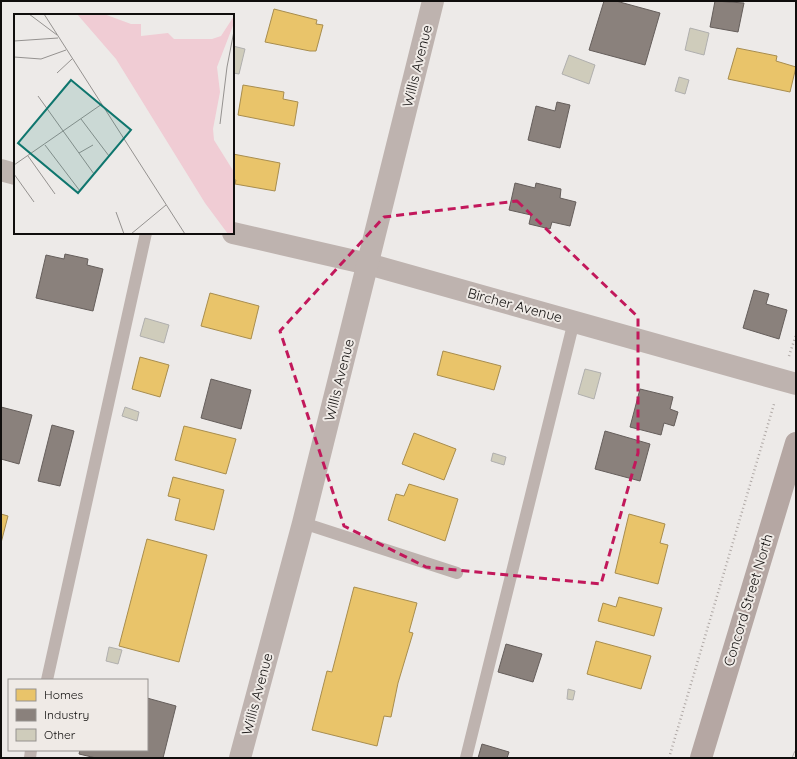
<svg xmlns="http://www.w3.org/2000/svg" width="797" height="759" font-family="Quicksand,sans-serif">
<style>
.homes{fill:#e9c46a;stroke:#a88d4e}
.industry{fill:#8a817c;stroke:#655e5b}
.building{fill:#cfccbb;stroke:#b0afae}
.lines{fill:none;stroke-linecap:round;stroke-linejoin:round}
.path{stroke:#afa8a5;stroke-width:2.5;stroke-dasharray:1 3;stroke-linecap:butt}
.lane{stroke:#beb3af;stroke-width:12}
.street{stroke:#beb3af;stroke-width:22}
.secondary{stroke:#b5a7a3;stroke-width:22}
.rail-casing{stroke:#afa9a7;stroke-width:4.5}
.rail{stroke:#efeae6;stroke-width:3;stroke-dasharray:9;stroke-linecap:butt}
.marked{fill:none;stroke:#c2185b;stroke-width:3;stroke-dasharray:8 5;stroke-linejoin:round}
.labels{text-anchor:middle;dominant-baseline:central;stroke-width:4;stroke-linejoin:round;paint-order:stroke}
.street-label{font-size:14px;fill:#100e0d;stroke:#efeae6}
.inset-road{fill:none;stroke:#959290;stroke-width:1}
.view{fill:#0f766e;fill-opacity:0.15;stroke:#0f766e;stroke-width:2}
.inset-edge{fill:none;stroke:#100e0d;stroke-width:2}
</style>
<rect width="100%" height="100%" fill="#edeae8"/>
<!-- homes -->
<g class="homes">
<path d="M 274,9 L 317,20 L 316,24 L 323,25 L 316,51 L 310,51 L 265,42 Z"/>
<path d="M 737,48 L 777,56 L 776,61 L 796,67 L 790,92 L 728,79 Z"/>
<path d="M 243,85 L 284,92 L 283,99 L 298,102 L 294,126 L 238,115 Z"/>
<path d="M 233,154 L 280,163 L 275,191 L 235,184 L 236,180 L 233,180 Z"/>
<path d="M 210,293 L 259,306 L 251,339 L 201,326 Z"/>
<path d="M 443,351 L 501,366 L 494,390 L 437,375 Z"/>
<path d="M 140,357 L 169,365 L 160,397 L 132,389 Z"/>
<path d="M 184,426 L 236,439 L 226,474 L 175,460 Z"/>
<path d="M 414,433 L 456,449 L 444,480 L 402,464 Z"/>
<path d="M 173,477 L 224,490 L 214,530 L 175,520 L 180,499 L 168,496 Z"/>
<path d="M 409,484 L 458,499 L 445,541 L 388,520 L 396,494 L 404,496 Z"/>
<path d="M 1,514 L 8,516 L 1,543 Z"/>
<path d="M 629,514 L 665,524 L 660,543 L 668,545 L 658,584 L 615,573 Z"/>
<path d="M 147,539 L 207,555 L 179,662 L 119,646 Z"/>
<path d="M 354,587 L 417,603 L 409,632 L 413,633 L 398,683 L 391,717 L 384,716 L 377,746 L 312,730 L 327,671 L 332,672 Z"/>
<path d="M 619,597 L 662,608 L 654,636 L 598,621 L 603,603 L 616,607 Z"/>
<path d="M 596,641 L 651,656 L 641,689 L 587,674 Z"/>
</g>
<!-- industry -->
<g class="industry">
<path d="M 604,1 L 616,1 L 660,13 L 645,65 L 589,50 Z"/>
<path d="M 715,1 L 744,3 L 738,32 L 710,27 Z"/>
<path d="M 557,102 L 570,105 L 560,148 L 528,140 L 536,106 L 555,111 Z"/>
<path d="M 515,183 L 535,188 L 536,183 L 561,189 L 560,198 L 576,202 L 570,226 L 552,222 L 550,229 L 529,224 L 531,215 L 509,210 Z"/>
<path d="M 65,254 L 88,259 L 87,265 L 103,269 L 93,311 L 36,298 L 46,255 L 64,259 Z"/>
<path d="M 754,290 L 769,294 L 766,304 L 787,310 L 779,339 L 743,328 Z"/>
<path d="M 211,379 L 251,390 L 241,429 L 201,418 Z"/>
<path d="M 640,389 L 673,397 L 670,409 L 678,412 L 674,426 L 664,423 L 661,435 L 630,427 Z"/>
<path d="M 1,407 L 32,415 L 19,464 L 1,459 Z"/>
<path d="M 52,425 L 74,431 L 60,486 L 38,481 Z"/>
<path d="M 605,431 L 650,444 L 640,481 L 595,469 Z"/>
<path d="M 506,644 L 542,654 L 533,682 L 498,672 Z"/>
<path d="M 147,698 L 176,706 L 163,758 L 96,758 L 79,754 L 80,750 L 147,750 Z"/>
<path d="M 482,744 L 509,752 L 507,758 L 478,758 Z"/>
</g>
<!-- building -->
<g class="building">
<path d="M 690,28 L 709,33 L 704,55 L 685,50 Z"/>
<path d="M 233,46 L 245,49 L 239,74 L 233,73 Z"/>
<path d="M 569,55 L 595,65 L 589,84 L 562,74 Z"/>
<path d="M 679,77 L 689,80 L 685,94 L 675,91 Z"/>
<path d="M 145,318 L 169,325 L 164,343 L 140,336 Z"/>
<path d="M 585,369 L 601,373 L 594,399 L 578,394 Z"/>
<path d="M 125,407 L 139,412 L 137,421 L 122,416 Z"/>
<path d="M 493,453 L 506,457 L 504,465 L 491,461 Z"/>
<path d="M 109,647 L 122,650 L 118,664 L 106,661 Z"/>
<path d="M 568,689 L 575,691 L 573,700 L 567,699 Z"/>
</g>
<g class="lines">
<!-- path -->
<g class="path">
<path d="M 789,356 L 796,335"/>
<path d="M 669,758 L 774,404"/>
</g>
<!-- lane -->
<g class="lane">
<path d="M 303,523 L 457,573"/>
<path d="M 47,680 L 146,233"/>
<path d="M 30,758 L 31,750"/>
<path d="M 466,758 L 574,321"/>
</g>
<!-- street -->
<g class="street">
<path d="M 1,170 L 15,174"/>
<path d="M 233,233 L 368,264 L 796,384"/>
<path d="M 240,758 L 303,523 L 433,1"/>
</g>
<!-- secondary -->
<path class="secondary" d="M 701,758 L 796,443"/>
<!-- rail casing -->
<g class="rail-casing">
<path id="rail" d="M 794,758 L 796,753"/>
</g>
<!-- rail -->
<use href="#rail" class="rail"/>
</g>
<!-- marked area -->
<path class="marked" d="M 517,201 L 638,317 L 638,453 L 601,584 L 426,567 L 344,526 L 280,331 L 384,217 Z"/>
<g class="labels">
<!-- street labels -->
<g class="street-label">
<text transform="translate(417 66) rotate(-76)">Willis Avenue</text>
<text transform="translate(515 305) rotate(15)">Bircher Avenue</text>
<text transform="translate(339 380) rotate(-76)">Willis Avenue</text>
<text transform="translate(748 600) rotate(-73)">Concord Street North</text>
<text transform="translate(257 694) rotate(-75)">Willis Avenue</text>
</g>
</g>
<!-- overview -->
<g transform="translate(14 14)">
<rect width="220" height="220" fill="#edeae8"/>
<path d="M 63,0 L 90,0 L 117,10 L 127,10 L 127,22 L 154,19 L 160,25 L 198,25 L 207,22 L 220,2 L 220,9 L 203,53 L 206,78 L 199,115 L 200,126 L 220,158 L 220,220 L 214,220 L 191,189 L 102,45 Z" fill="#f0ccd4"/>
<path class="inset-road" d="M 15,0 L 43,21M 30,0 L 171,220M 0,27 L 44,24M 0,43 L 27,45 L 52,36M 43,59 L 58,45M 24,82 L 80,160M 67,105 L 95,142M 206,110 L 213,53 L 220,17M 31,131 L 66,177M 65,139 L 79,131M 14,142 L 41,180M 0,151 L 88,90M 0,160 L 20,188M 102,198 L 110,220M 117,220 L 152,191"/>
<path class="view" d="M 57,66 L 117,116 L 64,179 L 4,129 Z"/>
<rect width="220" height="220" class="inset-edge"/>
</g>
<!-- border -->
<rect width="797" height="759" fill="none" stroke="#100e0d" stroke-width="4"/>
<!-- legend -->
<rect x="8" y="679" width="140" height="72" fill="#efeae6" stroke="#96928f"/>
<rect x="16" y="689" width="20" height="12" fill="#e9c46a" stroke="#96928f"/>
<text x="44" y="699" font-size="12" fill="#100e0d">Homes</text>
<rect x="16" y="709" width="20" height="12" fill="#8a817c" stroke="#96928f"/>
<text x="44" y="719" font-size="12" fill="#100e0d">Industry</text>
<rect x="16" y="729" width="20" height="12" fill="#cfccbb" stroke="#96928f"/>
<text x="44" y="739" font-size="12" fill="#100e0d">Other</text>
</svg>
